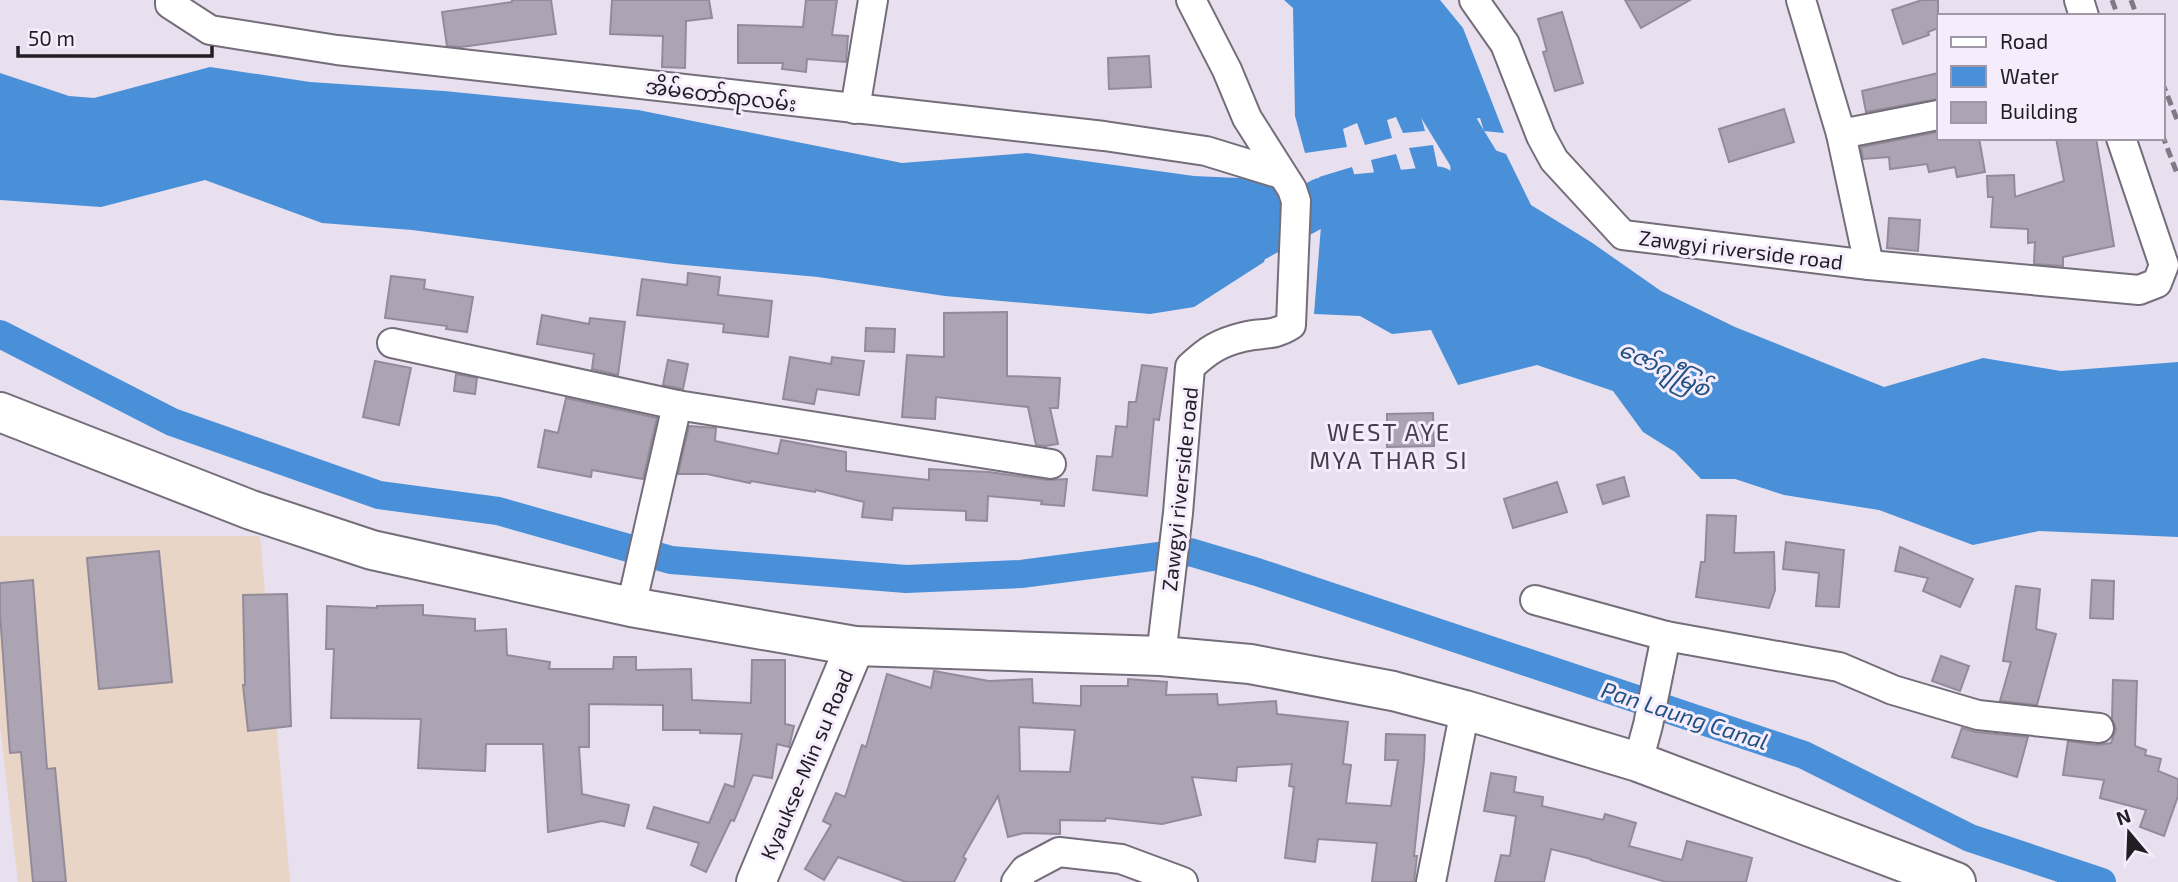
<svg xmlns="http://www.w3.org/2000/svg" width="2178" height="882" font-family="'Exo 2','Noto Sans Myanmar',sans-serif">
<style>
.education{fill:#e9d5c6}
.water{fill:#4a90d8}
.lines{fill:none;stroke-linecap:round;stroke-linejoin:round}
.canal{stroke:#4a90d8;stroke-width:28}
.river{stroke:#4a90d8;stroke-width:47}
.building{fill:#aca4b2;stroke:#938b99;stroke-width:2;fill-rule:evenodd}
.street-casing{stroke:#746d7a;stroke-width:32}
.secondary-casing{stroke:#746d7a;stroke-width:42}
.street{stroke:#fff;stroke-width:28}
.secondary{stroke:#fff;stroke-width:38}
.rail{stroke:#807a85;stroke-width:5;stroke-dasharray:10 5;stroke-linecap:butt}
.labels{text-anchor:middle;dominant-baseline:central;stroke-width:6;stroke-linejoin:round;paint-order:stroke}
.street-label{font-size:21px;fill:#201d23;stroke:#f5ecfc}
.water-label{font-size:23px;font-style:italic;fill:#225282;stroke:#f5ecfc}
.quarter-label{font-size:24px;letter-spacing:2px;fill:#453d4a;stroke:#f5ecfc}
</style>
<rect width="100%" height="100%" fill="#e8dfef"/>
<!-- education -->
<path class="education" d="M 0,536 L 260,536 L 290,882 L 18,882 L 0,725 Z"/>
<!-- water -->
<g class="water">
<path d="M 1284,0 L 1440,0 L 1463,28 L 1504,133 L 1484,131 L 1480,118 L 1465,120 L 1467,129 L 1444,127 L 1442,113 L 1420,113 L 1425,131 L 1403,133 L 1396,117 L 1387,120 L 1392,138 L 1365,145 L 1357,123 L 1343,129 L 1347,147 L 1305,153 L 1295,116 L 1293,8 Z"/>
<path d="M 210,67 L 310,82 L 444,91 L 638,110 L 902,163 L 1027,153 L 1194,176 L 1286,180 L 1264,262 L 1194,307 L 1150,314 L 945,296 L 818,277 L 674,264 L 412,230 L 322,223 L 205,180 L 101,207 L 0,200 L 0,73 L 69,96 L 94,98 Z"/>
<path d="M 1449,142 L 1469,145 L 1474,178 L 1491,178 L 1483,146 L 1506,154 L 1531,205 L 1591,242 L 1661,291 L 1735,327 L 1884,387 L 1983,358 L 2061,371 L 2178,362 L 2178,537 L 2039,531 L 1973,545 L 1879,510 L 1784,495 L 1735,479 L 1701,479 L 1675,452 L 1643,432 L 1613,391 L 1537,365 L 1458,385 L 1431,330 L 1392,334 L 1360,316 L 1314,314 L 1323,201 L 1323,185 L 1319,177 L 1352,167 L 1362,199 L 1379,193 L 1371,160 L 1396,154 L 1406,186 L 1420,182 L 1409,148 L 1433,145 L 1440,179 L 1451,179 Z"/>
</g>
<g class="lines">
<!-- canal -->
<path class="canal" d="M 0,334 L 172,422 L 379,495 L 498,511 L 671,560 L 906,579 L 1021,574 L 1190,552 L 1257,572 L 1804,755 L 1970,838 L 2102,882"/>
<!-- river -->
<g class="river">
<path d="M 1377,0 L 1489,184 L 1512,238"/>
<path d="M 1218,258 L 1323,201 L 1437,190"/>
</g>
</g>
<!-- building -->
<g class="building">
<path d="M 512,0 L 551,0 L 556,34 L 461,47 L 447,46 L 442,12 L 512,2 Z"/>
<path d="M 612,0 L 709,0 L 712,18 L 686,21 L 685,68 L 662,67 L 663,36 L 610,34 Z"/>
<path d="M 806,0 L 837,0 L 832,35 L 848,36 L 846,62 L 807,59 L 806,72 L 782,69 L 783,63 L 738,63 L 738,25 L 803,27 Z"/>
<path d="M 1625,0 L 1690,0 L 1641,28 Z"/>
<path d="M 1922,0 L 1938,0 L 1938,28 L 1928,32 L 1929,35 L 1903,44 L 1892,10 Z"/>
<path d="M 1562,12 L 1583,83 L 1555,91 L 1543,52 L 1547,51 L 1538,19 Z"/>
<path d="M 1149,56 L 1151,87 L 1109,89 L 1108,58 Z"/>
<path d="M 1938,73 L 1938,99 L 1866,112 L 1862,91 Z"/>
<path d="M 1784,109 L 1794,142 L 1729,162 L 1719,129 Z"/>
<path d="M 1938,132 L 1938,138 L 1979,138 L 1985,172 L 1957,177 L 1955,167 L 1929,172 L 1927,164 L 1890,169 L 1889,157 L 1863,159 L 1861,147 Z"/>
<path d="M 2056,138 L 2096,138 L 2114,246 L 2063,257 L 2063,266 L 2034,264 L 2035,242 L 2028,243 L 2028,229 L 1991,227 L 1993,197 L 1988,197 L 1987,176 L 2014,175 L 2015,197 L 2064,181 Z"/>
<path d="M 1889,218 L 1920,220 L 1918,251 L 1887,248 Z"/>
<path d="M 688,273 L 720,277 L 718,295 L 772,301 L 768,337 L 723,332 L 724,324 L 637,315 L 642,279 L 687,285 Z"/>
<path d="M 391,276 L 425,280 L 424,289 L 473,297 L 467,332 L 446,329 L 447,326 L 385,318 Z"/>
<path d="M 1007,312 L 1007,376 L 1060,378 L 1058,408 L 1050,408 L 1058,444 L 1045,446 L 1036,445 L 1028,407 L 936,397 L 935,419 L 902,417 L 907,355 L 944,357 L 944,313 Z"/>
<path d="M 542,315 L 589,324 L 590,318 L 625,322 L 618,375 L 592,369 L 594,354 L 537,344 Z"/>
<path d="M 866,328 L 895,329 L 894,352 L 865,351 Z"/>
<path d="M 790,357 L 831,364 L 832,357 L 864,361 L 859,395 L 817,389 L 814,404 L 783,399 Z"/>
<path d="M 668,360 L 688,364 L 683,389 L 663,385 Z"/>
<path d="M 375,361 L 411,368 L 399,425 L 363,417 Z"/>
<path d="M 1142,365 L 1167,368 L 1159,420 L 1154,419 L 1147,496 L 1093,490 L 1097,456 L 1112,457 L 1116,426 L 1127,427 L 1129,402 L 1136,402 Z"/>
<path d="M 456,374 L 477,378 L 475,394 L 454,391 Z"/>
<path d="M 566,398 L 657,418 L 643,479 L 592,470 L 591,477 L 538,467 L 545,430 L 558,433 Z"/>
<path d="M 1433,413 L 1434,446 L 1387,447 L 1387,414 Z"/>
<path d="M 689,426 L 716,428 L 715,441 L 778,454 L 781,440 L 846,452 L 846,471 L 929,480 L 929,469 L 989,472 L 1048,480 L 1067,479 L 1064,506 L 1041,504 L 1042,501 L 988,496 L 987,521 L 966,520 L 966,511 L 893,508 L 892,520 L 862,517 L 864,502 L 816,490 L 815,492 L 751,481 L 750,483 L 707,474 L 678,474 Z"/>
<path d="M 1624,477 L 1629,496 L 1603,504 L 1597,485 Z"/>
<path d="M 1557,482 L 1567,512 L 1513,528 L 1504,499 Z"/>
<path d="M 1707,515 L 1736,516 L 1734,553 L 1774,552 L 1775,590 L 1769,608 L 1696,597 L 1701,562 L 1705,562 Z"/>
<path d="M 1786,542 L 1844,550 L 1839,607 L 1816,606 L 1819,573 L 1783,569 Z"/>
<path d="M 1900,547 L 1973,579 L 1960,607 L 1923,591 L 1928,578 L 1895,571 Z"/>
<path d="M 159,551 L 172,682 L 99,689 L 87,558 Z"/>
<path d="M 33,580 L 47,769 L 55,768 L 66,882 L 33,882 L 21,752 L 10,753 L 0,614 L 0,583 Z"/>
<path d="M 2092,580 L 2114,581 L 2113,619 L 2090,618 Z"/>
<path d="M 2016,586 L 2040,589 L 2036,629 L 2056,634 L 2037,705 L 2000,701 L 2011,662 L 2003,661 Z"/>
<path d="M 287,594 L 291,726 L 248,731 L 243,685 L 245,685 L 243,595 Z"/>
<path d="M 423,605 L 423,615 L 475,619 L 475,631 L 506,629 L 507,655 L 550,662 L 549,669 L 613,669 L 614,657 L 636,657 L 636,670 L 691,669 L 692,700 L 751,703 L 752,660 L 785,660 L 785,724 L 794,726 L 790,743 L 789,747 L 777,744 L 772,778 L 753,775 L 734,821 L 731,820 L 706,872 L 691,865 L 699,843 L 647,828 L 654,807 L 709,823 L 725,784 L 734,787 L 742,734 L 700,733 L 700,730 L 663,730 L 663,705 L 589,704 L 589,747 L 579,747 L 582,794 L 629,805 L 624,826 L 602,821 L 548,832 L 543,744 L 486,744 L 485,771 L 418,768 L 421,719 L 331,718 L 334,649 L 326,649 L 327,606 L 377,608 L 377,606 Z"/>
<path d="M 1941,656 L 1969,666 L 1960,691 L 1932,681 Z"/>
<path d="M 934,671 L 989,681 L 1032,679 L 1033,703 L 1081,706 L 1081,686 L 1128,686 L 1128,679 L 1167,682 L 1166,695 L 1217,694 L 1218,705 L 1276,701 L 1277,714 L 1348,722 L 1343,764 L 1351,765 L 1346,803 L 1391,806 L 1398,760 L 1385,760 L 1386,734 L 1425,735 L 1424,760 L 1414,856 L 1417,856 L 1414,882 L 1372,882 L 1377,843 L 1318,839 L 1315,862 L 1285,858 L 1294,787 L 1289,786 L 1292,764 L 1237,767 L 1236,781 L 1192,777 L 1201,815 L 1162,824 L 1106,818 L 1105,821 L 1060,820 L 1060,834 L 1024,833 L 1008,837 L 998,796 L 963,857 L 966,859 L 954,882 L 906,882 L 838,857 L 824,880 L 805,869 L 831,825 L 823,821 L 836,793 L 845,797 L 862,745 L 866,747 L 887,674 L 931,688 ZM 1019,727 L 1075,730 L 1070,772 L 1020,771 Z"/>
<path d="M 2113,680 L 2137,681 L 2135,746 L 2146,750 L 2145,755 L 2161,759 L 2158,771 L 2178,779 L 2178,796 L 2164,836 L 2140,827 L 2146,810 L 2100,798 L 2104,780 L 2063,775 L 2068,741 L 2097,745 L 2111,743 L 2116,729 L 2112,719 Z"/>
<path d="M 1962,728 L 1976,732 L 2028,737 L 2017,777 L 1952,757 Z"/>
<path d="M 1491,773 L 1516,777 L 1514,792 L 1543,797 L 1542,806 L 1603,820 L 1605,814 L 1636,823 L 1629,846 L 1682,860 L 1687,841 L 1752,858 L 1746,882 L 1666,882 L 1591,860 L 1591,859 L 1551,849 L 1544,882 L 1495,882 L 1501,855 L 1510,856 L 1516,816 L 1484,811 Z"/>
</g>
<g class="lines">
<!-- street casing -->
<g class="street-casing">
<g id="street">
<path d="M 170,0 L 170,4 L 210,30 L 337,50 L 1104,136 L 1206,151 L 1281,174"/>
<path d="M 1474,0 L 1505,44 L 1541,136 L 1554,160 L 1623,235 L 1869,265 L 2139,290 L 2157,283 L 2164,265 L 2121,138"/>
<path d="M 1801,0 L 1841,134 L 1938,115"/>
<path d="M 2079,0 L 2084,16"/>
<path d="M 855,109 L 873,0"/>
<path d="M 1841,134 L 1869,265"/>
<path d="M 392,343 L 677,405 L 1051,464"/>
<path d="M 1535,600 L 1666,636 L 1839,667 L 1893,690 L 1978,715 L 2099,728"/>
<path d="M 631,607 L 677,405"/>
<path d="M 1161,656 L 1178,513 L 1190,367 C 1208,350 1219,343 1243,337 C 1263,332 1272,337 1291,325 L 1296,201 L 1292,189 L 1247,118 L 1227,70 L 1191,0"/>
<path d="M 1638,762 L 1648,725 L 1666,636"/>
<path d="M 1016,882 L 1025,870 L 1059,852 L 1121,859 L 1183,882"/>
<path d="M 1431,882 L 1465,710"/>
</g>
</g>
<!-- secondary casing -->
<g class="secondary-casing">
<g id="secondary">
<path d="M 0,412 L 251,510 L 372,550 L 631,607 L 855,646 L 1161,656 L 1250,664 L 1393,691 L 1465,710 L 1638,762 L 1956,882"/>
<path d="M 756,882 L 855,646"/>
</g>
</g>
<!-- street -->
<use href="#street" class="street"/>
<!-- secondary -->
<use href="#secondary" class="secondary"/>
<!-- rail -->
<g class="rail">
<path d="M 2112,0 L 2118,16"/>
<path d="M 2131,0 L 2137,16"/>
<path d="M 2162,82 L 2178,122"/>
<path d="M 2162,134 L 2178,176"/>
</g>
</g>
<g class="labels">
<!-- street labels -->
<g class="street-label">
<text transform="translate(721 94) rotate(7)">အိမ်တော်ရာလမ်း</text>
<text transform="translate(1741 249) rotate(7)">Zawgyi riverside road</text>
<text transform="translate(1179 489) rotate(-84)">Zawgyi riverside road</text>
<text transform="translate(806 764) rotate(-67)">Kyaukse-Min su Road</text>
</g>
<!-- water labels -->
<g class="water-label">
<text transform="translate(1665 368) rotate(26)">ဇော်ဂျီမြစ်</text>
<text transform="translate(1685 715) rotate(18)">Pan Laung Canal</text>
</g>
<!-- quarter labels -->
<g class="quarter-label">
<text x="1389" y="431">WEST AYE<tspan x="1389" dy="28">MYA THAR SI</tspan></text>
</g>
</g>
<!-- legend -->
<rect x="1937" y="14" width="228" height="126" fill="#f5ecfc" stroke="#a099a5" stroke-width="2"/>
<rect x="1951" y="37" width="35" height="10" fill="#ffffff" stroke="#a099a5" stroke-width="2"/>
<text x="2000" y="49" font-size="21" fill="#201d23">Road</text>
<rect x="1951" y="66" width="35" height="21" fill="#4a90d8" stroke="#a099a5" stroke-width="2"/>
<text x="2000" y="84" font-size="21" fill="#201d23">Water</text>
<rect x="1951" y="102" width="35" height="21" fill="#aca4b2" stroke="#a099a5" stroke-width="2"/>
<text x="2000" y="119" font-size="21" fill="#201d23">Building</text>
<!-- north arrow -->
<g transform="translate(2129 833) rotate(341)" stroke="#f5ecfc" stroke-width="5" paint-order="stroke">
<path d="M0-5L12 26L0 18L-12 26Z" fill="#201d23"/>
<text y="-10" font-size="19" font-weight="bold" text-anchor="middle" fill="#201d23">N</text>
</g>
<!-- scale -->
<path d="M18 46v10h194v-10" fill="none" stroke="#201d23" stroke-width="3.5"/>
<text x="28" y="46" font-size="21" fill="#201d23" stroke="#f5ecfc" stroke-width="5" paint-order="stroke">50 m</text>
</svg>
